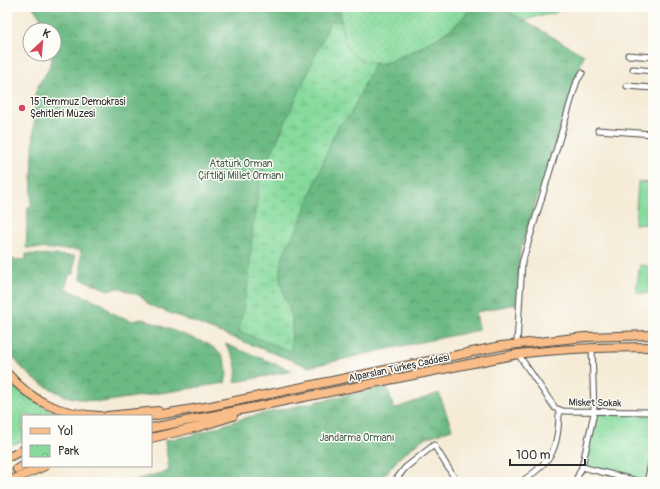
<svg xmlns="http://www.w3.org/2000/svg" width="660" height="489" font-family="Pangolin,sans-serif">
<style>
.grass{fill:url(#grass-dots);stroke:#588264}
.forest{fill:url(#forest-crowns);stroke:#4c7258}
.wetland{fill:url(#wetland-marsh);stroke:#588264}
.park{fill:url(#park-crowns);stroke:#588264}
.pitch{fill:#85da9c;stroke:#588264}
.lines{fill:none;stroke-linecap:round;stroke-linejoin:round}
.primary-tunnel{stroke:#cdc5b5;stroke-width:8;stroke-dasharray:8 4;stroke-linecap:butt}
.street-casing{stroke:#494845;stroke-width:7}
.primary-casing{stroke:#494845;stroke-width:10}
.street{stroke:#fff;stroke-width:5}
.primary{stroke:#f8bd88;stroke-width:8}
.poi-dot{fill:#d1495b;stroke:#fdfcf7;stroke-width:1.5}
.labels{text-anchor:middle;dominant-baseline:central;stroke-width:3;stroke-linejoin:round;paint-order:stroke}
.poi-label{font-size:10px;fill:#2b2b2b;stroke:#fdfcf7;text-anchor:start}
.park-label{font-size:10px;fill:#46604d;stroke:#fdfcf7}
.street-label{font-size:10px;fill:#2b2b2b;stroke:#fdfcf7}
</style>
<defs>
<pattern id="grass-dots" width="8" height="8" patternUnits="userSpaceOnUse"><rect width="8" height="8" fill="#85da9c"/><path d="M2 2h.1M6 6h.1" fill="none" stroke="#73bb87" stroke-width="1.8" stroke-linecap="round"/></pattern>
<pattern id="forest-crowns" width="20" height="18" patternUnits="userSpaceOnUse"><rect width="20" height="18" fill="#6cba84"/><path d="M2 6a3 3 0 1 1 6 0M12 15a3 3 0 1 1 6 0" fill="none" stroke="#59976c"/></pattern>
<pattern id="wetland-marsh" width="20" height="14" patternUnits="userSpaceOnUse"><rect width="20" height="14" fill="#85da9c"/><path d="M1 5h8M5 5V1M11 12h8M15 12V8" fill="none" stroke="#73bb87"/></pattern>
<pattern id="park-crowns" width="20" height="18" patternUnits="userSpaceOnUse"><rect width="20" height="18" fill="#85da9c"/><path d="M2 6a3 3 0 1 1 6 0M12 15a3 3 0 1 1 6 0" fill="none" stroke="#73bb87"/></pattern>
</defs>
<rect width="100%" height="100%" fill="#fdfcf7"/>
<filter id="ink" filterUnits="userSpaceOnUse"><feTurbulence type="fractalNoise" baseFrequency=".025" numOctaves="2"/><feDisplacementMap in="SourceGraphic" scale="8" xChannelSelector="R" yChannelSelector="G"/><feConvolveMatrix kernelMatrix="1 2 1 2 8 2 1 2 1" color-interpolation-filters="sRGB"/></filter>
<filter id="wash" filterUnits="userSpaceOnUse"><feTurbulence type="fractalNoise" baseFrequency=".012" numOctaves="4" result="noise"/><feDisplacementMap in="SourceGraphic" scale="16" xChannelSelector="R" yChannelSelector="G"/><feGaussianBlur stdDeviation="0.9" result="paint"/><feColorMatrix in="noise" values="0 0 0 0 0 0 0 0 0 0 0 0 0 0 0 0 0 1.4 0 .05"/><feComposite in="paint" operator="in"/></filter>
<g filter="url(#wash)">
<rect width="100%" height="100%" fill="#f5ebd7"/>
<!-- grass -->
<g class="grass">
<path d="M 340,7 L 471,7 C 465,16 457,25 448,31 C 433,42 416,50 399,57 C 395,59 390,62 385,63 C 374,65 362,64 353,56 C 341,44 341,23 340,7 Z"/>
<path d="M 498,7 L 576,7 L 559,10 L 553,14 L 546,15 L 540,15 L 521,22 Z"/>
<path d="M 7,378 L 48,409 L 58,413 L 72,416 L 23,416 L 23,441 L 7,446 Z"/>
</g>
<!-- forest -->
<g class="forest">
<path d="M 33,7 L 340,7 C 341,23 341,44 353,56 C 362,64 374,65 385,63 C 390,62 395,59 399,57 C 416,50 433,42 448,31 C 457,25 465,16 471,7 L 500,7 L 584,55 L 520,251 L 516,304 L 476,312 L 479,330 L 383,350 L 309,367 L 149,305 L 141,296 L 119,288 L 108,290 L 81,279 L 81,250 L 26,248 L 28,207 L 31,207 L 35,94 L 39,84 L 48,70 L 53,54 L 54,54 L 54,30 L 49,30 Z"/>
<path d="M 7,254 L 7,259 L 26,260 L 26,254 L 75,256 L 74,274 L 69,275 L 65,289 L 102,303 L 110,312 L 132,321 L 143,319 L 208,344 C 223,353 231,366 225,383 L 102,402 L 83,400 L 65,396 L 49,388 L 34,379 L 20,366 L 9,351 L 7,347 Z"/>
<path d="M 225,344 L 293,371 L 235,382 C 239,367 234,355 225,344 Z"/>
<path d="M 387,386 L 394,409 L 439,393 L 452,429 L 423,439 L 400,457 L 379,482 L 127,482 L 169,471 L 165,440 L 190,436 L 248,417 Z"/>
</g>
<!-- wetland -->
<path class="wetland" d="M 331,21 L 341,22 C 343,45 350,60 374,64 L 350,115 L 339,125 L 333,137 L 296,231 L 285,249 L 280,268 L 280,279 L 282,289 L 292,318 L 292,329 L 291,351 L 239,331 L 249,278 L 253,224 L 261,176 Z"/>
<!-- park -->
<path class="park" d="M 653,412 L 653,441 L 647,482 L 641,482 L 582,467 L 594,413 Z"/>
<!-- pitch -->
<g class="pitch">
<path d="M 638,182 L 653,183 L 653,225 L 635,224 Z"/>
<path d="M 640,265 L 653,267 L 649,294 L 636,292 Z"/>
</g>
</g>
<g filter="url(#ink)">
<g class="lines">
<!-- primary-tunnel -->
<path class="primary-tunnel" d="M 7,473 L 17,469"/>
<!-- street casing -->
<g class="street-casing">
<g id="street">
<path d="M 628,55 L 653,57"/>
<path d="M 633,69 L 653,71"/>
<path d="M 627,86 L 653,88"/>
<path d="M 598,130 L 653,134"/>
<path d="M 517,343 L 522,263 L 577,81 L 582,73"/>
<path d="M 518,354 L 555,408 L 563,411 L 653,412"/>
<path d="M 582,467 L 641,482"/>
<path d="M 394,482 L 405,468 L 434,445 L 457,482"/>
<path d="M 521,482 C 553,461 559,447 559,410"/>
<path d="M 575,482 L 582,467 L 594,413 L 592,347"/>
<path d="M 647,482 L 653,455"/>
</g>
</g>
<!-- primary casing -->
<g class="primary-casing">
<g id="primary">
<path d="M 7,373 C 33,403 60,414 100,416"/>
<path d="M 107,416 L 158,411"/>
<path d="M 151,416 L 211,406 L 501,346 L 585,337 L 653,335"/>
<path d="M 151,428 L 518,354 C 563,348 608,347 653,347"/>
<path d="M 151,438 L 198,427 L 233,416"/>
<path d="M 11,456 L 23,450"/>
<path d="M 17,469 L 23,466"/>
<path d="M 7,482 L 45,466"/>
</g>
</g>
<!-- street -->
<use href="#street" class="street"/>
<!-- primary -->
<use href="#primary" class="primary"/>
</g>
</g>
<!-- markers -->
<circle class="poi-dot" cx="22" cy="108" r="4"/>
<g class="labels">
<!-- poi labels -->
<g class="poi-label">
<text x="30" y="102">15 Temmuz Demokrasi<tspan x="30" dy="12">Şehitleri Müzesi</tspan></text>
</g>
<!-- park labels -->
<g class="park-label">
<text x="241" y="164">Atatürk Orman<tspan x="241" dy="12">Çiftliği Millet Ormanı</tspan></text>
<text x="357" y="438">Jandarma Ormanı</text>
</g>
<!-- street labels -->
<g class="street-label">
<text transform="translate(399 368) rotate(-12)">Alparslan Türkeş Caddesi</text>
<text transform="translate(595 403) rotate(1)">Misket Sokak</text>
</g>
</g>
<!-- margin -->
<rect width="660" height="489" fill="none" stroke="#fdfcf7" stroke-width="24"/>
<!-- legend -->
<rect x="22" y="415" width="130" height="52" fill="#fdfcf7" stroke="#a9a8a5"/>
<rect x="30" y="428" width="20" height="6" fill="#f8bd88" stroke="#a9a8a5"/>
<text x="58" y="435" font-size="12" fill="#2b2b2b">Yol</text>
<rect x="30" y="445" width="20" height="12" fill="url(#park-crowns)" stroke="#a9a8a5"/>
<text x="58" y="455" font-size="12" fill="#2b2b2b">Park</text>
<!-- north arrow -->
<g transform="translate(42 42) rotate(26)"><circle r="19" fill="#fdfcf7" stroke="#a9a8a5"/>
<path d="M0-3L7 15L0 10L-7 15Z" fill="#d1495b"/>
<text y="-6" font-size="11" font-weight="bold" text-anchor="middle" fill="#2b2b2b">K</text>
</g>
<!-- scale -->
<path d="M510 459v6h75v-6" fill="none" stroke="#2b2b2b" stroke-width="2"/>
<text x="516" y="459" font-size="12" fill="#2b2b2b" stroke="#fdfcf7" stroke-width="3" paint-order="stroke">100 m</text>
</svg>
